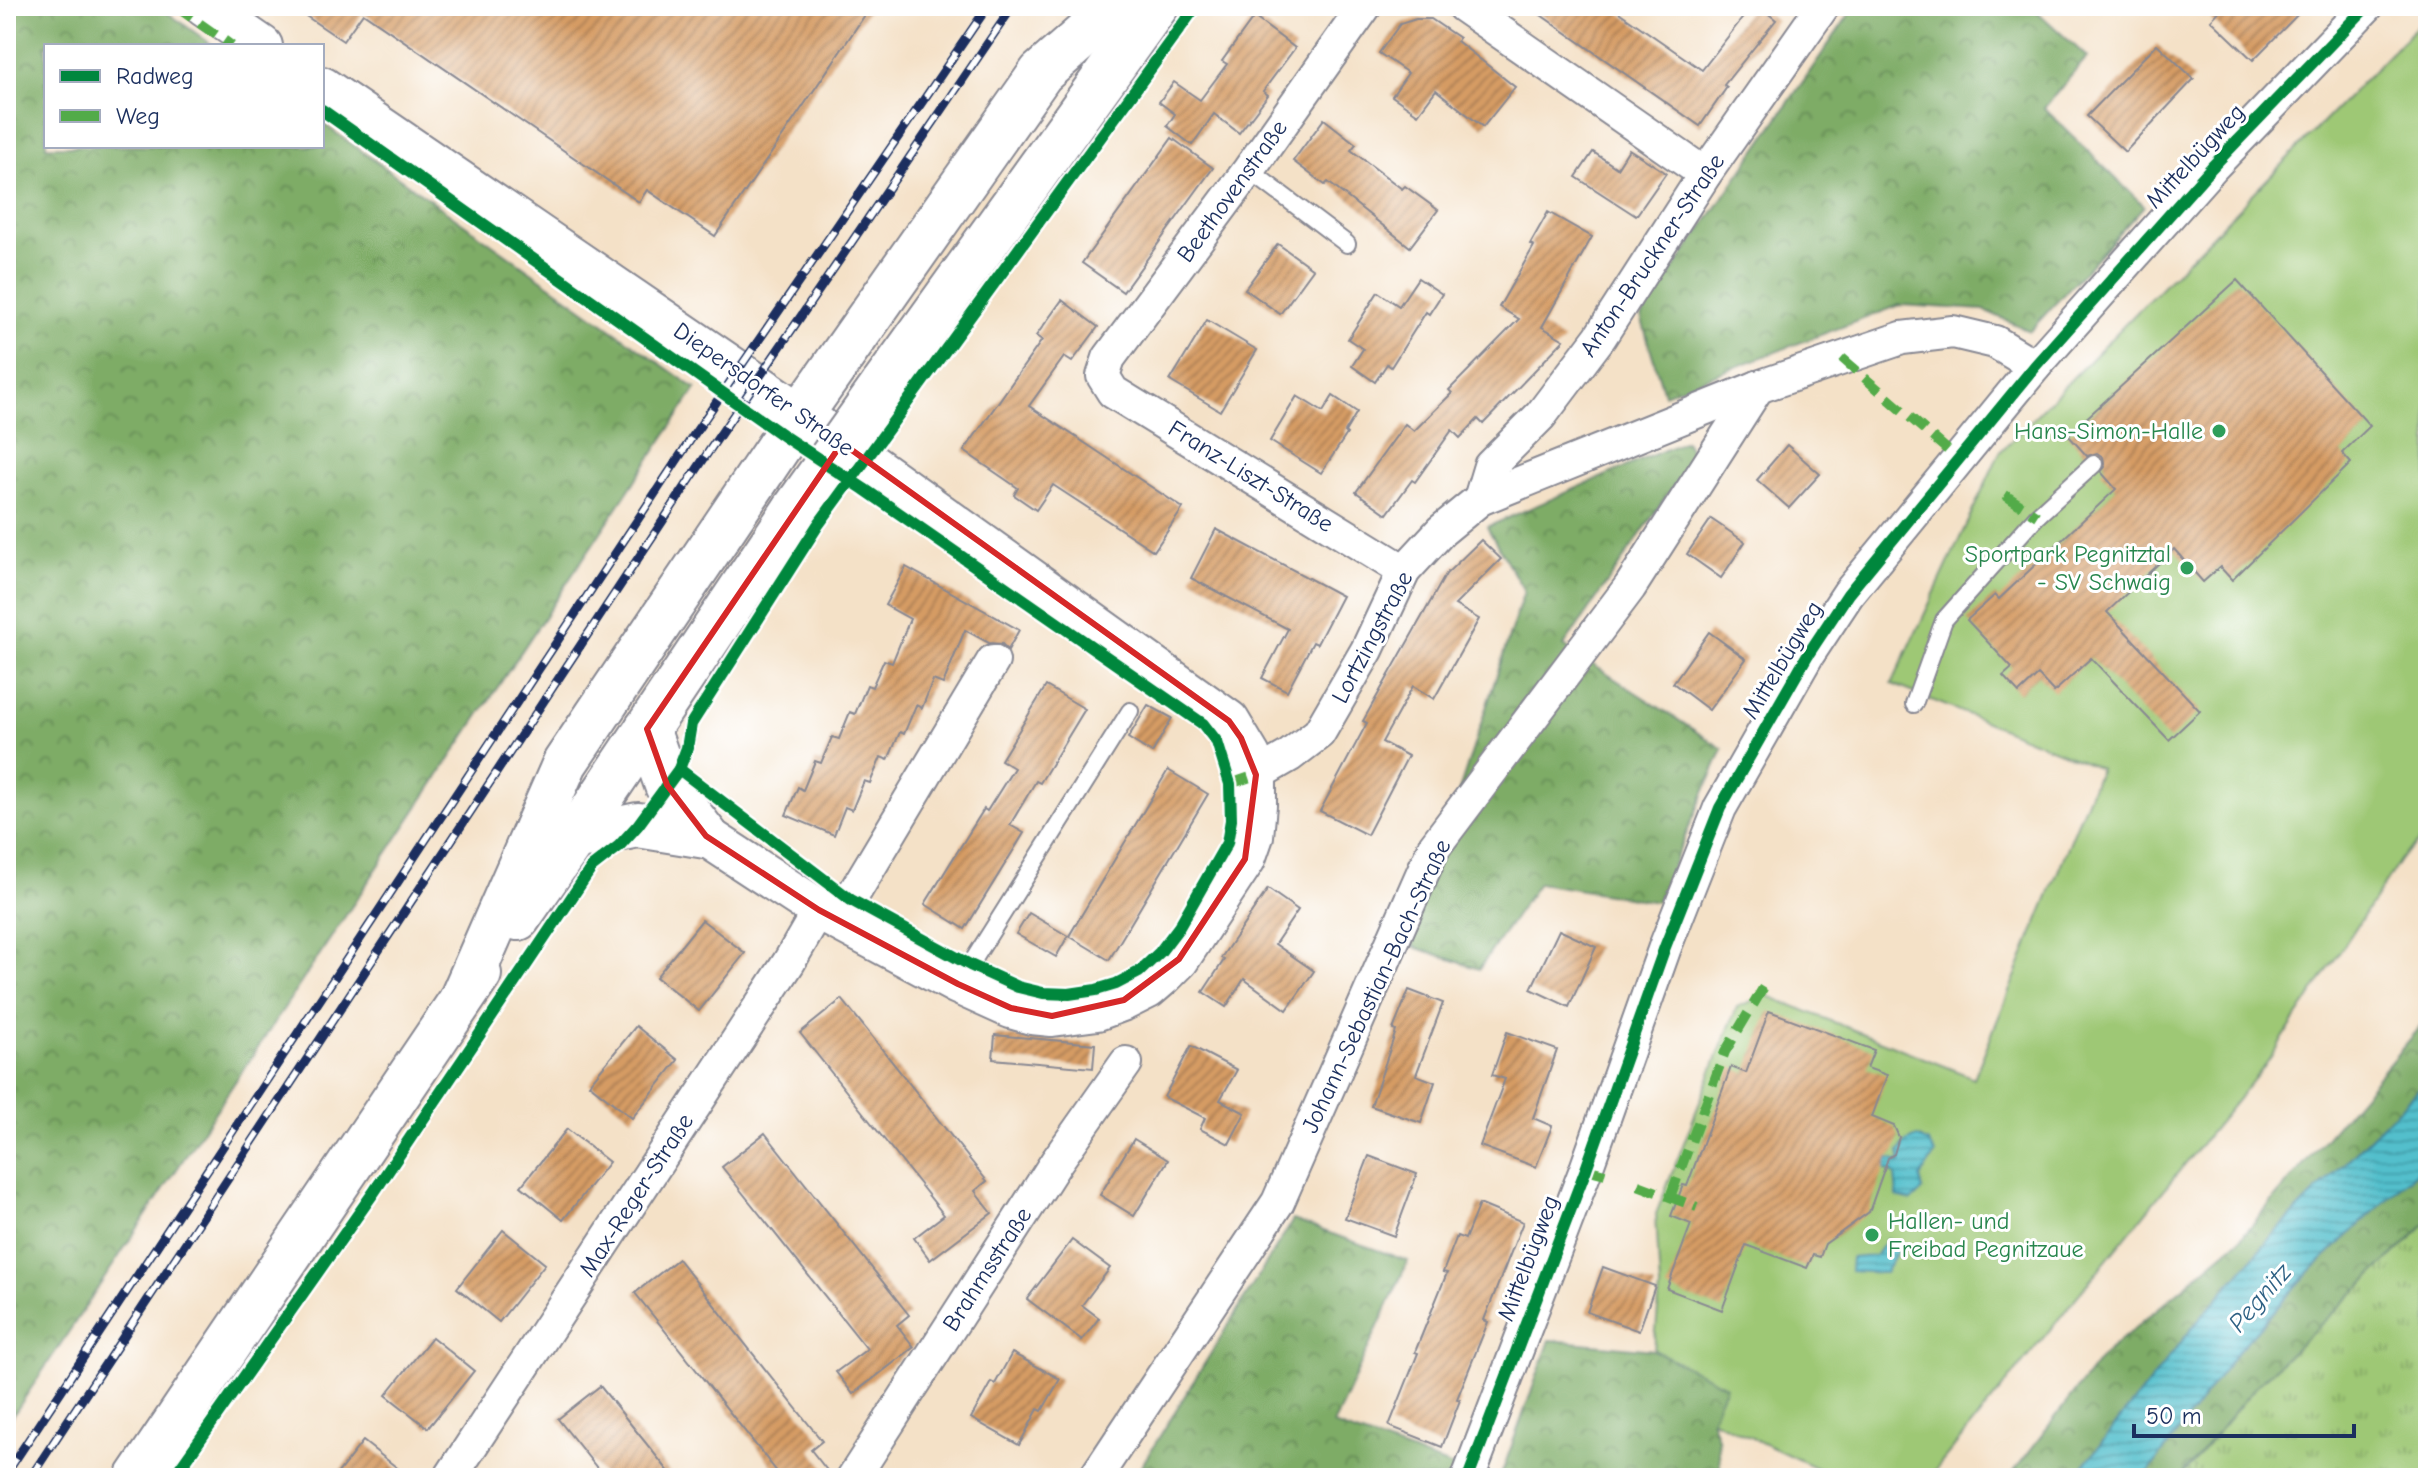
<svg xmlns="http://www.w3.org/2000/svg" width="2434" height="1484" font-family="'Comic Neue',sans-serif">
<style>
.grass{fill:url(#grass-tufts);stroke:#5c7c6a;stroke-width:2}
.forest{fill:url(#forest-crowns);stroke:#4c6e62;stroke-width:2}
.pitch{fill:#9ec875;stroke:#5c7c6a;stroke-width:2}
.water{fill:url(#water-rules);stroke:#367795;stroke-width:2}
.building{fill:url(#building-hatch)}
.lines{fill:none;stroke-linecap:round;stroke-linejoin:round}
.service-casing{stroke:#888892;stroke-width:20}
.minor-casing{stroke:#888892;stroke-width:36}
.tertiary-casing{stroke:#888892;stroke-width:44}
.secondary-casing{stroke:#888892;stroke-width:48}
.service{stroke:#fff;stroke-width:16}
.minor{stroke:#fff;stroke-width:32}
.tertiary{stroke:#fff;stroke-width:40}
.secondary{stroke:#fff;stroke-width:44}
.rail-casing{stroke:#1b2f5e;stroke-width:9}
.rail{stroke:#fff;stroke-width:6;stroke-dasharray:18;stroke-linecap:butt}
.secondary-bridge-casing{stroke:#888892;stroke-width:48;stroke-linecap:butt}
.secondary-bridge{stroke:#fff;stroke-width:44}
.quiet{stroke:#52ab49;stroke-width:10;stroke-dasharray:20 10;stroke-linecap:butt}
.cycleway-casing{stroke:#fff;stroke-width:17}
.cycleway{stroke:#00873e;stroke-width:12}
.marked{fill:none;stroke:#d62828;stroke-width:6;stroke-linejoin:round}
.leisure-dot{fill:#2e9e5b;stroke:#fff;stroke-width:3}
.labels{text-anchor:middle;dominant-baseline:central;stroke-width:6;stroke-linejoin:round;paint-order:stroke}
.street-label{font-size:24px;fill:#1b2f5e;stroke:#fff}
.leisure-label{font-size:24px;fill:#27864d;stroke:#fff;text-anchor:end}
.water-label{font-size:26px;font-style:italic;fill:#2e6184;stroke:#fff}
</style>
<defs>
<pattern id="grass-tufts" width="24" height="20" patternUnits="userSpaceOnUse" patternTransform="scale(2)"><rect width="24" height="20" fill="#9ec875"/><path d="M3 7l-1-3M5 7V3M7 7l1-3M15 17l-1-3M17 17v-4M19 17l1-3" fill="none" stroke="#80a363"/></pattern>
<pattern id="forest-crowns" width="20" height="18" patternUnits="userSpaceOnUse" patternTransform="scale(2)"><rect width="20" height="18" fill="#7eac66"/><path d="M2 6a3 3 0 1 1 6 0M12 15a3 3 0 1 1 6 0" fill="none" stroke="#668c57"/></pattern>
<pattern id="water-rules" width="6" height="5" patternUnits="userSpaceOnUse" patternTransform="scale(2)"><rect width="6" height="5" fill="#52bfcc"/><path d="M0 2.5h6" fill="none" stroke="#439ca9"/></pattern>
<pattern id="building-hatch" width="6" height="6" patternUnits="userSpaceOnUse" patternTransform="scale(2)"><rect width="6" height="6" fill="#d59b63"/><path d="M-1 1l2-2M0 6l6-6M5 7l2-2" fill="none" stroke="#ac7f55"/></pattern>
</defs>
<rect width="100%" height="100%" fill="#fff"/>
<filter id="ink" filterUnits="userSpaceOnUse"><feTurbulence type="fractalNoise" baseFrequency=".0125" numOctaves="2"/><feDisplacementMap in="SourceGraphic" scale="16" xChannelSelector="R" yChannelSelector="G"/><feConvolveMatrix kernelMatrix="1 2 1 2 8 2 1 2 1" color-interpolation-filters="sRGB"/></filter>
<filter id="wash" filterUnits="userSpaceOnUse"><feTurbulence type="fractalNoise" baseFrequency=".006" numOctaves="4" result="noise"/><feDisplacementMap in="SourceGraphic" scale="32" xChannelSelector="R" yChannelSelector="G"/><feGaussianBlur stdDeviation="1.8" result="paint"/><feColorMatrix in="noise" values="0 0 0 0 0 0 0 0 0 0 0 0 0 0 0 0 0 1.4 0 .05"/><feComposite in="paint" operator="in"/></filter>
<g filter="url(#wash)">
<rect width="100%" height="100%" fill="#f4e1c7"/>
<!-- grass -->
<path class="grass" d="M 2428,1222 L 2428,1478 L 2180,1478 L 2256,1386 Z"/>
<!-- forest -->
<g class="forest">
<path d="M 6,6 L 158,6 L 214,46 L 46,46 L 46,146 L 322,146 L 322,123 L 696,389 L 6,1426 Z"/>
<path d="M 1855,6 L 2031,6 L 2087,57 L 2044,108 L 2144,206 L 2030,331 L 1984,310 L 1900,305 L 1664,394 L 1641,317 Z"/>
<path d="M 1685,441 L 1694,456 L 1564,646 L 1723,749 L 1657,902 L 1538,883 L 1479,969 L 1409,945 L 1524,591 L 1487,527 Z"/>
<path d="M 2428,1018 L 2428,1080 L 2272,1236 L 2193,1327 L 2074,1478 L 2009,1478 L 2103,1355 L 2240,1239 Z"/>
<path d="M 2428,1161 L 2428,1222 L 2256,1386 L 2180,1478 L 2144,1478 L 2235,1354 L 2312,1269 Z"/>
<path d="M 1293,1220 L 1408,1261 L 1333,1425 L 1485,1478 L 1134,1478 Z"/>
<path d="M 1550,1340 L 1654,1350 L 1727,1386 L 1711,1419 L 1718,1438 L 1721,1478 L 1500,1478 Z"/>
</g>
<!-- pitch -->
<path class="pitch" d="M 2428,15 L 2428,833 L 2401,859 L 2264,1067 L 1929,1478 L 1838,1478 L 1711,1419 L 1726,1386 L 1654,1350 L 1660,1289 L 1656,1214 L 1737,1007 L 1766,995 L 1974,1078 L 2100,768 L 1892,684 L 2000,452 Z"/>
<!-- water -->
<g class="water">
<path d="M 2428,1080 L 2428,1161 L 2312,1269 L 2235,1354 L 2144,1478 L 2074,1478 L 2193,1327 L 2272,1236 Z"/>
<path d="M 1917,1137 L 1929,1143 L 1935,1154 L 1920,1178 L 1923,1190 L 1911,1201 L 1897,1197 L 1895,1174 L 1884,1169 L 1888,1158 L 1901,1163 L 1899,1152 L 1906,1142 Z"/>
<path d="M 1887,1239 L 1899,1248 L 1885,1273 L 1850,1271 L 1851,1258 L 1875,1256 Z"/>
</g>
<g id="blocks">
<!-- building -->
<g class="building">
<path d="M 291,6 L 871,6 L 715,236 L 647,190 L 639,202 L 363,13 L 343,41 Z"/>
<path d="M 1528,6 L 1610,6 L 1702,70 L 1752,6 L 1759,6 L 1776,20 L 1724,85 L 1727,87 L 1700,126 Z"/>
<path d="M 2224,6 L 2306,6 L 2253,60 L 2211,20 Z"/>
<path d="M 1254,17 L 1295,48 L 1263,91 L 1268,95 L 1239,133 L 1214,114 L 1192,145 L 1167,126 L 1175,114 L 1159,102 L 1174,82 L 1200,100 L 1227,64 L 1222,61 Z"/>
<path d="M 1416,19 L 1431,19 L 1459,38 L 1457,41 L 1515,87 L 1483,127 L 1436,90 L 1418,114 L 1392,96 L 1408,73 L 1379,53 L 1400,24 Z"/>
<path d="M 2157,44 L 2194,79 L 2125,152 L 2087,116 Z"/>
<path d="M 1324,119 L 1356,144 L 1351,150 L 1402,189 L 1405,186 L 1438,210 L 1410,247 L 1328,182 L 1325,185 L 1293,161 Z"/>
<path d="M 1172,138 L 1213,168 L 1123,292 L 1082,263 Z"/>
<path d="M 1629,149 L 1666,173 L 1636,216 L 1576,177 L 1593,152 L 1617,168 Z"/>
<path d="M 1548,212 L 1592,237 L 1542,327 L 1564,340 L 1483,424 L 1478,419 L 1460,438 L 1452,430 L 1415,482 L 1412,480 L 1387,514 L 1356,492 L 1405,424 L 1414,431 L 1452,393 L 1449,390 L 1519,319 L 1499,307 L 1534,246 L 1530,244 Z"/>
<path d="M 1278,244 L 1313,269 L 1280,314 L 1245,289 Z"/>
<path d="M 1418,278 L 1442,294 L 1429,314 L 1426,312 L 1391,367 L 1387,364 L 1375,382 L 1352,366 L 1363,349 L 1348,339 L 1378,292 L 1399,306 Z"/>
<path d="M 2237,280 L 2370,426 L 2342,453 L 2351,463 L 2232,580 L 2220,567 L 2203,582 L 2174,549 L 2107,612 L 2200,711 L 2169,740 L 2091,658 L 2054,692 L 2038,675 L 2019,693 L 2003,676 L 2012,668 L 1967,620 L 1995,595 L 1999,599 L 2116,489 L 2101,472 L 2105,467 L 2103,457 L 2097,453 L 2087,456 L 2068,435 Z"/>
<path d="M 1062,300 L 1098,327 L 1072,362 L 1064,357 L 1029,406 L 1183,508 L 1154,551 L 1053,485 L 1036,510 L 1014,495 L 1018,488 L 964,451 L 1042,340 L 1036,336 Z"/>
<path d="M 1207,320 L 1257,350 L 1220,411 L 1170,381 Z"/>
<path d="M 1297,396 L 1323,412 L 1333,396 L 1357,412 L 1345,432 L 1347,434 L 1321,473 L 1270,441 Z"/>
<path d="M 1787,445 L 1820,474 L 1789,508 L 1757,480 Z"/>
<path d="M 1711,519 L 1745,542 L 1721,578 L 1687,554 Z"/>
<path d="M 1216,529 L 1342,596 L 1317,644 L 1313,642 L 1287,691 L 1262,678 L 1288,629 L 1191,578 Z"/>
<path d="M 1481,540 L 1501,559 L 1455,605 L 1479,619 L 1434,699 L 1413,686 L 1382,742 L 1408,756 L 1367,835 L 1320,811 L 1367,723 L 1363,721 L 1446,574 Z"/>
<path d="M 906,567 L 1019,630 L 1008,650 L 1002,644 L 989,643 L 965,630 L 943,684 L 933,680 L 922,708 L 916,705 L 904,734 L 900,732 L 888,760 L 881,757 L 870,783 L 864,781 L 852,810 L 845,807 L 834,835 L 786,815 L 798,787 L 803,790 L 815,761 L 821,763 L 832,737 L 839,739 L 850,712 L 855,714 L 867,685 L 872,687 L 884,660 L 892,663 L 910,619 L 885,605 Z"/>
<path d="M 1709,632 L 1746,659 L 1709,710 L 1673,683 Z"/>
<path d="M 1046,686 L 1085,709 L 1040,783 L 1036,781 L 1010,825 L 1024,833 L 965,929 L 925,904 L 984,809 L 987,811 L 1014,768 L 1001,760 Z"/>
<path d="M 1148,705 L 1172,718 L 1152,753 L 1128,738 Z"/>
<path d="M 1168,770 L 1208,794 L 1109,960 L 1069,936 Z"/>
<path d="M 1268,889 L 1298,910 L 1275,944 L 1314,971 L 1287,1010 L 1244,979 L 1226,1007 L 1203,992 L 1224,960 L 1221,958 Z"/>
<path d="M 1029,913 L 1068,936 L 1056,957 L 1016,934 Z"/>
<path d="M 702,920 L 745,953 L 699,1011 L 656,977 Z"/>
<path d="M 1559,930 L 1596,947 L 1569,1007 L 1531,989 Z"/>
<path d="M 1409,990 L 1443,1003 L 1416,1075 L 1435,1082 L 1421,1123 L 1371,1106 L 1396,1031 L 1393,1030 Z"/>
<path d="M 842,999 L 987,1181 L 975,1191 L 992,1213 L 930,1260 L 914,1238 L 944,1215 L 800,1033 Z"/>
<path d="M 1769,1011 L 1874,1050 L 1867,1068 L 1887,1075 L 1872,1117 L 1894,1126 L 1899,1137 L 1894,1154 L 1888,1158 L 1869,1212 L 1825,1244 L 1820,1257 L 1813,1255 L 1807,1268 L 1746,1245 L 1722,1310 L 1667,1289 L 1691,1224 L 1671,1216 L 1683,1185 L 1687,1186 L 1731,1067 L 1746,1073 Z"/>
<path d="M 636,1026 L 678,1060 L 632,1118 L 589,1084 Z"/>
<path d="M 1507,1032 L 1557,1050 L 1533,1118 L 1552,1126 L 1536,1167 L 1480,1146 L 1505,1079 L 1492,1075 Z"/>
<path d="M 995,1035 L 1095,1044 L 1093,1068 L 993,1059 Z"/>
<path d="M 1191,1046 L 1237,1070 L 1220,1100 L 1245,1113 L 1229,1144 L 1200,1129 L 1205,1118 L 1164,1097 Z"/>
<path d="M 567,1129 L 609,1162 L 563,1220 L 521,1186 Z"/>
<path d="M 765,1133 L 909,1315 L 897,1325 L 914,1347 L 853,1394 L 836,1372 L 867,1349 L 722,1167 Z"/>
<path d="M 1134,1139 L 1168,1160 L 1134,1216 L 1100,1195 Z"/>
<path d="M 1369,1156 L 1417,1174 L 1394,1236 L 1345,1218 Z"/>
<path d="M 1479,1204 L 1523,1222 L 1484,1320 L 1488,1322 L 1457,1399 L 1460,1400 L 1442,1447 L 1389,1426 L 1418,1353 L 1415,1352 L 1447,1273 L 1443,1272 L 1457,1236 L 1465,1239 Z"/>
<path d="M 503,1230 L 545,1264 L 499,1322 L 457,1288 Z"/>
<path d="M 1072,1240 L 1110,1268 L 1082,1305 L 1099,1318 L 1082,1340 L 1027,1299 Z"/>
<path d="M 678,1259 L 822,1441 L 811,1450 L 833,1478 L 782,1478 L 635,1293 Z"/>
<path d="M 1603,1267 L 1655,1286 L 1639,1331 L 1587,1312 Z"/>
<path d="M 432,1337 L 474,1371 L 428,1428 L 386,1395 Z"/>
<path d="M 1012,1353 L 1060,1379 L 1042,1411 L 1038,1409 L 1019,1445 L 971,1418 L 991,1382 L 995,1384 Z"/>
<path d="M 600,1386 L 674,1478 L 605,1478 L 558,1419 Z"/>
<path d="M 363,1441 L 410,1478 L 334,1478 Z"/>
</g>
</g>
</g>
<g filter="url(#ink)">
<use href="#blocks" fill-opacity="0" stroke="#888892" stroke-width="2"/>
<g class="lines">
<!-- service casing -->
<g class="service-casing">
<g id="service">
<path d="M 1249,170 L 1347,244"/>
<path d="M 1914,704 L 1944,620 L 2037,516 L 2094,464"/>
<path d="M 959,983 L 1130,711"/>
</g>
</g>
<!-- minor casing -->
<g class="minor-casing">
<g id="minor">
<path d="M 1365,6 L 1249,170 L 1109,358 L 1103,376 L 1113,392 L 1118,395 L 1404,571"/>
<path d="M 1463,6 L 1705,174"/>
<path d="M 1480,499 L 1490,466 L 1541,415 L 1600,337 L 1705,174 L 1823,6"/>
<path d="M 1256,775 L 1289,756 L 1319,733 L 1367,650 L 1404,571 L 1441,531 L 1480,499 L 1758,387 L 1902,338 L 1953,332 L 1995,342 L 2035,366"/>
<path d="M 838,920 L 993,661"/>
<path d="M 450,1478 L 789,962 L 819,910"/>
<path d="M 853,1478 L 1057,1161 L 1126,1063"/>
<path d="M 1095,1478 L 1278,1202 L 1434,847 L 1630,587 L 1758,387"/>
<path d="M 1468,1478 L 1586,1169 L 1665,947 L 1720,808 L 1807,656 L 1848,594 L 2035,366 L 2212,167 L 2367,6"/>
</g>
</g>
<!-- tertiary casing -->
<g class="tertiary-casing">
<g id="tertiary">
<path d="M 204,6 L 262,46"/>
<path d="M 322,87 L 801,414 L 1229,721 L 1250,756 L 1256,775 L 1256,805 L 1253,836 L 1245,859 L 1179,959 L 1163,975 L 1148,988 L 1124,1000 L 1097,1010 L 1052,1016 L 1032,1014 L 1011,1008 L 958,984 L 819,910 L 706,836"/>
</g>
</g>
<!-- secondary casing -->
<g class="secondary-casing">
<g id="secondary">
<path d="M 882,387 L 1156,6"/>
<path d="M 647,729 L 667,785 L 706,836"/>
<path d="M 574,838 L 638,825 L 706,836"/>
<path d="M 518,918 L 574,838 L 795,509"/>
<path d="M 462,998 L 565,763 L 785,437 L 1041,73 L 1117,6"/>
<path d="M 138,1478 L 479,974"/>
</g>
</g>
<!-- service -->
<use href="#service" class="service"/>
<!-- minor -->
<use href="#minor" class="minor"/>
<!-- tertiary -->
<use href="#tertiary" class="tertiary"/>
<!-- secondary -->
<use href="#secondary" class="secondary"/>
<!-- rail casing -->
<g class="rail-casing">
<g id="rail">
<path d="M 6,1474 L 693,436 L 988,6"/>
<path d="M 30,1478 L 711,448 L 1013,6"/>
</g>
</g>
<!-- rail -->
<use href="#rail" class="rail"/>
<!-- secondary-bridge casing -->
<g class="secondary-bridge-casing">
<path id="secondary-bridge" d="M 795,509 L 882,387"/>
</g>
<!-- secondary-bridge -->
<use href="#secondary-bridge" class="secondary-bridge"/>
<!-- quiet -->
<g class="quiet">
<path d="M 175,6 L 232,46"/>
<path d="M 1842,358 L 1959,460"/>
<path d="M 2005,495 L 2037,516"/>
<path d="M 1230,784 L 1256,775"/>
<path d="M 1586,1169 L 1605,1174"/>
<path d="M 1638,1185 L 1697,1207"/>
<path d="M 1670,1197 L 1725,1052 L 1768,980"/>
</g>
<!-- cycleway casing -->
<g class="cycleway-casing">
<g id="cycleway">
<path d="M 322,110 L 785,437 L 864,489 L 1203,724 L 1217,742 L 1230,784 L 1231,820 L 1227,843 L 1179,927 L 1160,952 L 1139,972 L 1116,984 L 1096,990 L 1069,994 L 1043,993 L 1018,987 L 970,965 L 851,900 L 679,769"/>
<path d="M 173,1478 L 374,1192 L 592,867 L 619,846 L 638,825 L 679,769 L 687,748 L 691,724 L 818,525 L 1196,6"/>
<path d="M 1468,1478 L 1586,1169 L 1665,947 L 1720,808 L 1807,656 L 1848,594 L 2035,366 L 2212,167 L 2367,6"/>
</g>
</g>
<!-- cycleway -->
<use href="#cycleway" class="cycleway"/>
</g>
</g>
<!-- marked area -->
<path class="marked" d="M 842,443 L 1229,721 L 1241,738 L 1256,775 L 1245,859 L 1179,959 L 1124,1000 L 1052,1016 L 1011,1008 L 958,984 L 819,910 L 706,836 L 667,785 L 647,729 Z"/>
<!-- markers -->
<g class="leisure-dot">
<circle cx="2219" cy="431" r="8"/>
<circle cx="2187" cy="568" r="8"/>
<circle cx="1872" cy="1235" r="8"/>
</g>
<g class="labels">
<!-- street labels -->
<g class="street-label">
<text transform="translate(2195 156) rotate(-47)">Mittelbügweg</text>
<text transform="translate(1232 191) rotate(-54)">Beethovenstraße</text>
<text transform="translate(1652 255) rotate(-56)">Anton-Bruckner-Straße</text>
<text transform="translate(764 389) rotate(35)">Diepersdorfer Straße</text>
<text transform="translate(1251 476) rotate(32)">Franz-Liszt-Straße</text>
<text transform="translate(1372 637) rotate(-62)">Lortzingstraße</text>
<text transform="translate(1782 660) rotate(-59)">Mittelbügweg</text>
<text transform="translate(1376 986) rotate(-65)">Johann-Sebastian-Bach-Straße</text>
<text transform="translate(636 1195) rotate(-57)">Max-Reger-Straße</text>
<text transform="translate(1528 1258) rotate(-69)">Mittelbügweg</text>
<text transform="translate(987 1269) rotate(-57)">Brahmsstraße</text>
</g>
<!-- leisure labels -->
<g class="leisure-label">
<text x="2203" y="431">Hans-Simon-Halle</text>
<text x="2171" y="554">Sportpark Pegnitztal<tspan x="2171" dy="28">- SV Schwaig</tspan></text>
<text x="1888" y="1221" text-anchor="start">Hallen- und<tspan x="1888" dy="28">Freibad Pegnitzaue</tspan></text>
</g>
<!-- water labels -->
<g class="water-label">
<text transform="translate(2260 1298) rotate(-49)">Pegnitz</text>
</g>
</g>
<!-- margin -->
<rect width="2434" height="1484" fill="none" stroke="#fff" stroke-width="32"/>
<!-- legend -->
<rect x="44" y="44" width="280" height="104" fill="#ffffff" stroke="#a4acbf" stroke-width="2"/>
<rect x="60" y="70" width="40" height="12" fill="#00873e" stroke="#a4acbf" stroke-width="2"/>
<text x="116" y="84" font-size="24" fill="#1b2f5e">Radweg</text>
<rect x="60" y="110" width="40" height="12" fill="#52ab49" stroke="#a4acbf" stroke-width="2"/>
<text x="116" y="124" font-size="24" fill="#1b2f5e">Weg</text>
<!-- scale -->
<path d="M2134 1424v12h220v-12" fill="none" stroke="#1b2f5e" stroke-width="4"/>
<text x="2146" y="1424" font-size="24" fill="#1b2f5e" stroke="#ffffff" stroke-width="6" paint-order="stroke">50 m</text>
</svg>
